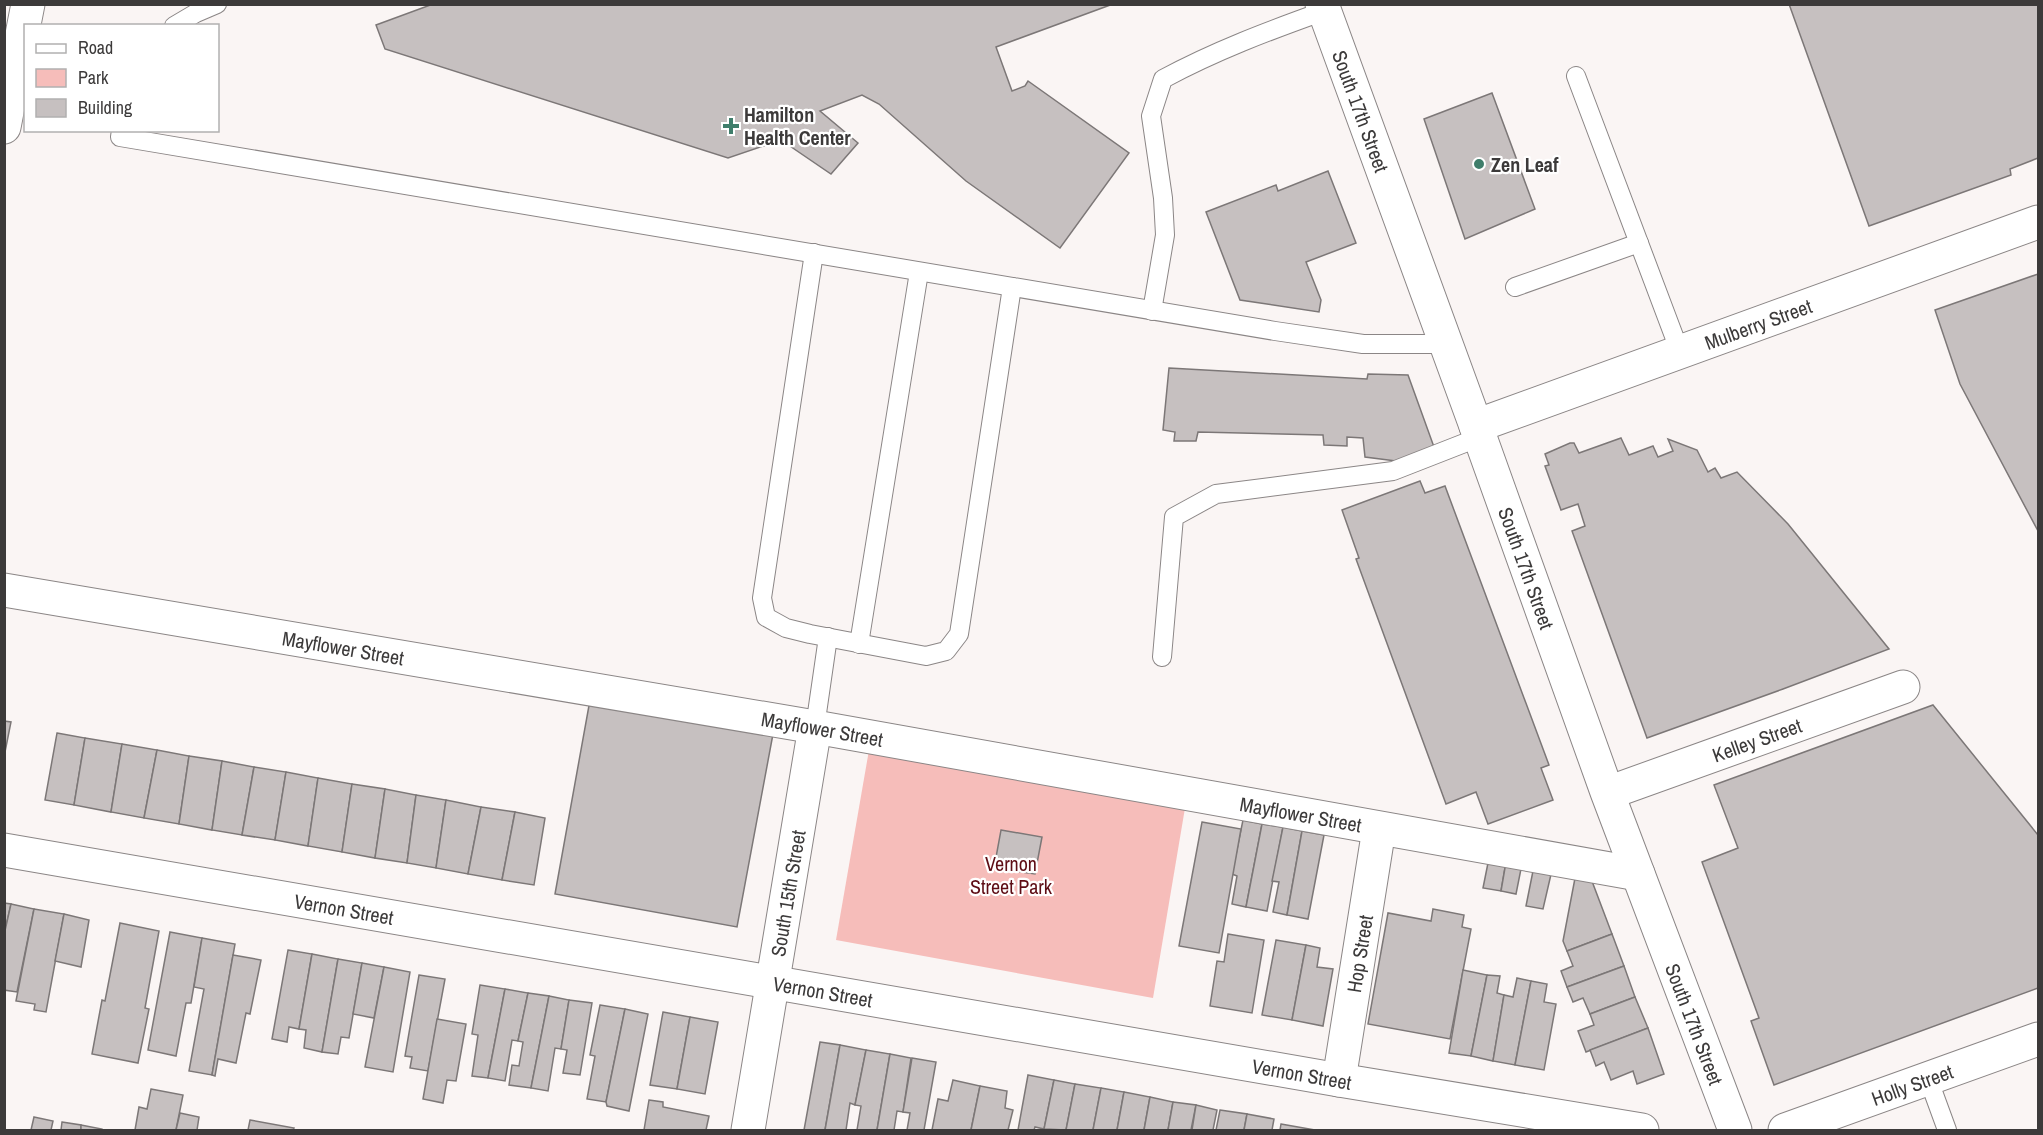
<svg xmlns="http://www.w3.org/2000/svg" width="2043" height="1135" font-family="'Archivo Narrow',sans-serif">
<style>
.green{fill:#f6bdba}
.building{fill:#c6c0c0;stroke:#7c7777;stroke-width:1.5}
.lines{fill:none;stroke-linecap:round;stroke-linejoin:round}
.service-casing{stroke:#8b8686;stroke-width:20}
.minor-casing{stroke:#8b8686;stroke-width:35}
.secondary-casing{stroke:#8b8686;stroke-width:35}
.service{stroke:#fff;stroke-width:18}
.minor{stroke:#fff;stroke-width:33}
.secondary{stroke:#fff;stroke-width:33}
.poi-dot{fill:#3f7e6b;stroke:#fff;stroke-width:2}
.labels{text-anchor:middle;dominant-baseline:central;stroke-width:4.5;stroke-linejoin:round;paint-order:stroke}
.street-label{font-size:20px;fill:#3c3a3a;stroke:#fff}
.poi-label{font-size:20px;font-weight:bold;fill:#3c3a3a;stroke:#fff;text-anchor:start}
.park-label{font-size:20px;fill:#5e0d15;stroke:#fff}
</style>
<rect width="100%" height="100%" fill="#faf5f4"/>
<!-- green -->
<path class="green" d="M 869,750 L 1185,808 L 1153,998 L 836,940 Z"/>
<!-- building -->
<g class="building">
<path d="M 433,4 L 1113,4 L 996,47 L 1012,91 L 1025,86 L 1028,81 L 1129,153 L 1060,248 L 966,181 L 879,104 L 862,95 L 820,111 L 858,143 L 831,174 L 781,140 L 728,158 L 385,49 L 376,25 Z"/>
<path d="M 1789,4 L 2038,4 L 2038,158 L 2010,169 L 2011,175 L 1869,226 Z"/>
<path d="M 1492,93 L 1535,209 L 1465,239 L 1424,119 Z"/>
<path d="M 1328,171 L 1356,243 L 1306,262 L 1321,300 L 1319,312 L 1240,300 L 1206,212 L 1276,185 L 1278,191 Z"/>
<path d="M 2038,274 L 2038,531 L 1960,384 L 1935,310 Z"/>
<path d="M 1169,368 L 1367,379 L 1368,374 L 1408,375 L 1434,447 L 1396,461 L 1365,457 L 1363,438 L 1347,437 L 1347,446 L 1324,445 L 1323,435 L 1198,432 L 1196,441 L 1174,441 L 1175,432 L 1163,430 Z"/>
<path d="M 1621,438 L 1629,455 L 1653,446 L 1658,457 L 1673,451 L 1668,439 L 1697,450 L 1708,472 L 1715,468 L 1721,478 L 1737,472 L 1788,524 L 1889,649 L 1783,689 L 1647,738 L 1572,531 L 1585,526 L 1578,504 L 1561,510 L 1545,466 L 1549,465 L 1545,454 L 1570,443 L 1574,443 L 1579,453 Z"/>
<path d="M 1420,481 L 1425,493 L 1445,486 L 1549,765 L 1541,768 L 1553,800 L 1488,824 L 1476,792 L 1446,804 L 1356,559 L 1359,558 L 1342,510 Z"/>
<path d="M 590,700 L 773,734 L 737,927 L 555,894 Z"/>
<path d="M 1933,705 L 2038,835 L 2038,988 L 1774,1085 L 1751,1021 L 1759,1018 L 1702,862 L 1738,848 L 1714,785 Z"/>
<path d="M 4,721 L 11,722 L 4,757 Z"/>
<path d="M 57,733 L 85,738 L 74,805 L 45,800 Z"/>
<path d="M 85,738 L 122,744 L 111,812 L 74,805 Z"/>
<path d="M 122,744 L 157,750 L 144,818 L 111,812 Z"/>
<path d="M 157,750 L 189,756 L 179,824 L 144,818 Z"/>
<path d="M 189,756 L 222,761 L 212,830 L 179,824 Z"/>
<path d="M 222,761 L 254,767 L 242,835 L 212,830 Z"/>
<path d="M 254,767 L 286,772 L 275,840 L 242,835 Z"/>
<path d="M 286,772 L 318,778 L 308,846 L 275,840 Z"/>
<path d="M 318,778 L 352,784 L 342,852 L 308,846 Z"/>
<path d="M 352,784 L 385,789 L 375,858 L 342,852 Z"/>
<path d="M 385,789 L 416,795 L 407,863 L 375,858 Z"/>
<path d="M 416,795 L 446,800 L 436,868 L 407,863 Z"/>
<path d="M 446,800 L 481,807 L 468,874 L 436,868 Z"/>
<path d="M 481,807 L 515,812 L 502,880 L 468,874 Z"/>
<path d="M 515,812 L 545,818 L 534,885 L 502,880 Z"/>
<path d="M 1243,820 L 1262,824 L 1246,907 L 1232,904 L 1237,876 L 1232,874 Z"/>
<path d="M 1202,822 L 1241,829 L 1219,953 L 1179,946 Z"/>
<path d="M 1262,824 L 1283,827 L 1267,911 L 1246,907 Z"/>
<path d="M 1283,827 L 1302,831 L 1287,915 L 1273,912 L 1279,882 L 1272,881 Z"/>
<path d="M 1001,830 L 1042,837 L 1035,874 L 994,868 Z"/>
<path d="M 1302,831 L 1324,835 L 1308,919 L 1287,915 Z"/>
<path d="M 1489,858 L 1506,862 L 1501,891 L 1483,888 Z"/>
<path d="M 1506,862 L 1522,864 L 1516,894 L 1501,891 Z"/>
<path d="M 1534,866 L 1552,870 L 1543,909 L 1526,906 Z"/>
<path d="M 1576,873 L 1590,876 L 1612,934 L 1567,951 L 1563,941 Z"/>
<path d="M 4,903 L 11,904 L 4,935 Z"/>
<path d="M 11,904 L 34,909 L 17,992 L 4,990 L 4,935 Z"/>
<path d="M 34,909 L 64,914 L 46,1012 L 34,1010 L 35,1004 L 16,1001 Z"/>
<path d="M 1433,909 L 1464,915 L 1462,927 L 1471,929 L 1450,1039 L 1368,1024 L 1388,913 L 1431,921 Z"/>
<path d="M 64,914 L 89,920 L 81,967 L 55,961 Z"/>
<path d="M 120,923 L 159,931 L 145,1008 L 149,1009 L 138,1063 L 92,1054 L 102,1000 L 105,1001 Z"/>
<path d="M 170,932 L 202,938 L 191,1003 L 186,1003 L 176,1056 L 148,1050 Z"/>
<path d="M 1228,934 L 1264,940 L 1252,1013 L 1210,1006 L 1217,961 L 1224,962 Z"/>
<path d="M 1612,934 L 1624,966 L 1567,987 L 1561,971 L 1573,966 L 1567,951 Z"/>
<path d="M 202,938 L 235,944 L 212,1075 L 189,1071 L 204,989 L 194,987 Z"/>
<path d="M 1276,940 L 1306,945 L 1292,1020 L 1262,1015 Z"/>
<path d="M 1306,945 L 1320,948 L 1317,967 L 1333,969 L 1323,1026 L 1292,1020 Z"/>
<path d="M 288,950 L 312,954 L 299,1029 L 289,1027 L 287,1042 L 272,1039 Z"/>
<path d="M 312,954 L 338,959 L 322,1052 L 304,1048 L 306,1030 L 299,1029 Z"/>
<path d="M 233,955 L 261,960 L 250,1014 L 246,1013 L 236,1063 L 218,1059 L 215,1076 L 212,1075 Z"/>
<path d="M 338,959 L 362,963 L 349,1038 L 341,1037 L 338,1054 L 322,1052 Z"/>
<path d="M 362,963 L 384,967 L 374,1018 L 353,1014 Z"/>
<path d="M 1624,966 L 1635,997 L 1590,1014 L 1583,998 L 1573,1002 L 1567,987 Z"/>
<path d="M 384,967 L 410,972 L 393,1072 L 365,1067 Z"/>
<path d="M 1463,970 L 1487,975 L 1471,1056 L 1449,1053 Z"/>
<path d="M 419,975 L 445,979 L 428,1071 L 410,1068 L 412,1057 L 405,1056 Z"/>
<path d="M 1487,975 L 1500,976 L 1497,993 L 1504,995 L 1493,1061 L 1471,1056 Z"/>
<path d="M 1517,978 L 1531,981 L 1515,1065 L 1493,1061 L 1504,995 L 1513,997 Z"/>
<path d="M 1531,981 L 1547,984 L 1544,1002 L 1556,1004 L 1544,1070 L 1515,1065 Z"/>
<path d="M 480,985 L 505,989 L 488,1078 L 472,1076 L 478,1035 L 472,1034 Z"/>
<path d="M 505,989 L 528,993 L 518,1041 L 512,1040 L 505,1081 L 488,1078 Z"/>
<path d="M 528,993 L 549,996 L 531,1088 L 509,1085 L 512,1065 L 519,1066 L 523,1042 L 518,1041 Z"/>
<path d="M 549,996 L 569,1000 L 561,1049 L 555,1048 L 548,1091 L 531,1088 Z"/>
<path d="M 1635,997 L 1648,1028 L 1586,1052 L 1578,1031 L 1594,1025 L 1590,1014 Z"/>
<path d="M 569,1000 L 592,1003 L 580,1075 L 563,1073 L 567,1050 L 561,1049 Z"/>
<path d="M 600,1005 L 625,1009 L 606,1102 L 587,1099 L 595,1056 L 590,1055 Z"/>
<path d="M 625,1009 L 648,1014 L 629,1111 L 607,1106 L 606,1102 Z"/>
<path d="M 663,1012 L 690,1017 L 677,1089 L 650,1085 Z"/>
<path d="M 690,1017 L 718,1022 L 705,1094 L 677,1089 Z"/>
<path d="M 437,1019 L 466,1024 L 456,1081 L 447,1080 L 443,1103 L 423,1099 Z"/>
<path d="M 1648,1028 L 1664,1074 L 1637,1084 L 1633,1071 L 1611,1080 L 1604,1062 L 1596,1066 L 1590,1050 Z"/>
<path d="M 820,1042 L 840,1045 L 825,1130 L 804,1130 Z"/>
<path d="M 840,1045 L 866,1050 L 855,1105 L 850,1103 L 846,1130 L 825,1130 Z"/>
<path d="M 866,1050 L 890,1054 L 877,1130 L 857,1130 L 861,1106 L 855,1105 Z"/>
<path d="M 890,1054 L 911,1058 L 903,1112 L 897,1111 L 894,1130 L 877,1130 Z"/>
<path d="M 912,1058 L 936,1062 L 924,1130 L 907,1130 L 910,1113 L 903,1112 Z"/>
<path d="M 1028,1075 L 1054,1080 L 1044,1129 L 1035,1127 L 1034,1130 L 1018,1130 Z"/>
<path d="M 953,1080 L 980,1086 L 971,1130 L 932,1130 L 938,1099 L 948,1101 Z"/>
<path d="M 1054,1080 L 1075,1084 L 1066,1130 L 1044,1129 Z"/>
<path d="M 1075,1084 L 1101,1088 L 1093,1130 L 1066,1130 Z"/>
<path d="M 980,1086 L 1007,1091 L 1005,1108 L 1013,1110 L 1008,1130 L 971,1130 Z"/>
<path d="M 1101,1088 L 1124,1092 L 1117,1130 L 1093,1130 Z"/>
<path d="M 151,1089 L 183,1095 L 176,1130 L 135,1130 L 139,1107 L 147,1109 Z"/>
<path d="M 1124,1092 L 1150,1097 L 1144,1130 L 1117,1130 Z"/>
<path d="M 1150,1097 L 1173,1102 L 1168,1130 L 1144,1130 Z"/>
<path d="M 649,1100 L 663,1102 L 663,1107 L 709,1116 L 706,1130 L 644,1130 Z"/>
<path d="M 1173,1102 L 1196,1105 L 1191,1130 L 1168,1130 Z"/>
<path d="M 1196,1105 L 1217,1110 L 1213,1130 L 1192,1130 Z"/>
<path d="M 1220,1110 L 1247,1114 L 1244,1130 L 1216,1130 Z"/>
<path d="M 180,1113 L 199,1117 L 197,1130 L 176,1130 Z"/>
<path d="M 1247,1114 L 1274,1119 L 1272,1130 L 1244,1130 Z"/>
<path d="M 34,1117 L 53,1121 L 51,1130 L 31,1130 Z"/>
<path d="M 250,1120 L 294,1128 L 293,1130 L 248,1130 Z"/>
<path d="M 62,1122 L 81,1125 L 81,1130 L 61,1130 Z"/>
<path d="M 1281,1124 L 1315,1130 L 1280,1130 Z"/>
<path d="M 81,1125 L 102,1129 L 102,1130 L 81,1130 Z"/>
</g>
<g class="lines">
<!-- service casing -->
<g class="service-casing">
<g id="service">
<path d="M 174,26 L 196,13 L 217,4"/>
<path d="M 1576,76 L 1680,352"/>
<path d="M 121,130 L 120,137 L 1275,331 L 1363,344 L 1446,344"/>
<path d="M 814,253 L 762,598 L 766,617 L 786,628 L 810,634 L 926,656 L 946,651 L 959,634 L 1012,287"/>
<path d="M 1515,287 L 1639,243"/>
<path d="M 1152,311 L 1165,235 L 1163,198 L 1151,116 L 1163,79 C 1215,51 1268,31 1324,11"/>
<path d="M 859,644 L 919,272"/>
<path d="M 1162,657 L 1174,517 L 1216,494 L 1393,471 L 1480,437"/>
<path d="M 815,727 L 828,637"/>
<path d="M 1928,1078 L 1947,1130"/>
</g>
</g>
<!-- minor casing -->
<g class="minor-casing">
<g id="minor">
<path d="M 4,127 L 28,4"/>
<path id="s1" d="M 1476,426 L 2038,222"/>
<path id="s2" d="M 4,590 L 815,727 L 1638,874"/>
<path id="s3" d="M 1608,793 L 1903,687"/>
<path id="s4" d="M 4,850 L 1339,1080 L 1642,1130"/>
<path id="s5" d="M 1339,1080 L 1379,829"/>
<path id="s6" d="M 748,1130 L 815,727"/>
<path id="s7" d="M 1785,1130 L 2038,1039"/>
</g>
</g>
<!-- secondary casing -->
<g class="secondary-casing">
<g id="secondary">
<path id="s8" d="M 1322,4 L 1480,437 L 1607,792 L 1735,1130"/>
</g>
</g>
<!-- service -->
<use href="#service" class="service"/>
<!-- minor -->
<use href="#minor" class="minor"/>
<!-- secondary -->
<use href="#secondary" class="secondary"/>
</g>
<!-- markers -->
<g class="poi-dot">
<path d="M728 117h6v6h6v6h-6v6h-6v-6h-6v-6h6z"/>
<circle cx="1479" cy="164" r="6"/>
</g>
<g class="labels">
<!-- street labels -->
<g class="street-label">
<text stroke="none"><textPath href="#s8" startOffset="114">South 17th Street</textPath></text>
<text stroke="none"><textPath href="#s1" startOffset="300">Mulberry Street</textPath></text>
<text stroke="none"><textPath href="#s8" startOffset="600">South 17th Street</textPath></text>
<text stroke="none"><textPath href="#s2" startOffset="344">Mayflower Street</textPath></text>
<text stroke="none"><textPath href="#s2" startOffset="830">Mayflower Street</textPath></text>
<text stroke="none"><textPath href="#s3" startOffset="158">Kelley Street</textPath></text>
<text stroke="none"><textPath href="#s2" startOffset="1316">Mayflower Street</textPath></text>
<text stroke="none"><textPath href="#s6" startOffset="240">South 15th Street</textPath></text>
<text stroke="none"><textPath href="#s4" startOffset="345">Vernon Street</textPath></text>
<text stroke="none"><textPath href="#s5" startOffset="128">Hop Street</textPath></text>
<text stroke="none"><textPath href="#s4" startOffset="831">Vernon Street</textPath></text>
<text stroke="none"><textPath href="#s8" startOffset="1086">South 17th Street</textPath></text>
<text stroke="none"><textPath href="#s4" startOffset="1317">Vernon Street</textPath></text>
<text stroke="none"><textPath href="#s7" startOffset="135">Holly Street</textPath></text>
</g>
<!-- poi labels -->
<g class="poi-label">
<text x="744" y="114">Hamilton<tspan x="744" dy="23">Health Center</tspan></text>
<text x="1491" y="164">Zen Leaf</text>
</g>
<!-- park labels -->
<g class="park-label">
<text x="1011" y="863">Vernon<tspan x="1011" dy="23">Street Park</tspan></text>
</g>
</g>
<!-- border -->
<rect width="2043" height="1135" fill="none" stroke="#3c3a3a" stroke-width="12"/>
<!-- legend -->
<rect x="24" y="24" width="195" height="108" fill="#ffffff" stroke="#b1b0b0" stroke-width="1.5"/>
<rect x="36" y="44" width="30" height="9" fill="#ffffff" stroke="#b1b0b0" stroke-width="1.5"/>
<text x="78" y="54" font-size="18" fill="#3c3a3a">Road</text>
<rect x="36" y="69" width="30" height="18" fill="#f6bdba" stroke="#b1b0b0" stroke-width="1.5"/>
<text x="78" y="84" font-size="18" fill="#3c3a3a">Park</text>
<rect x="36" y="99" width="30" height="18" fill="#c6c0c0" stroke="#b1b0b0" stroke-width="1.5"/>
<text x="78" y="114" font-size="18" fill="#3c3a3a">Building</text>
</svg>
